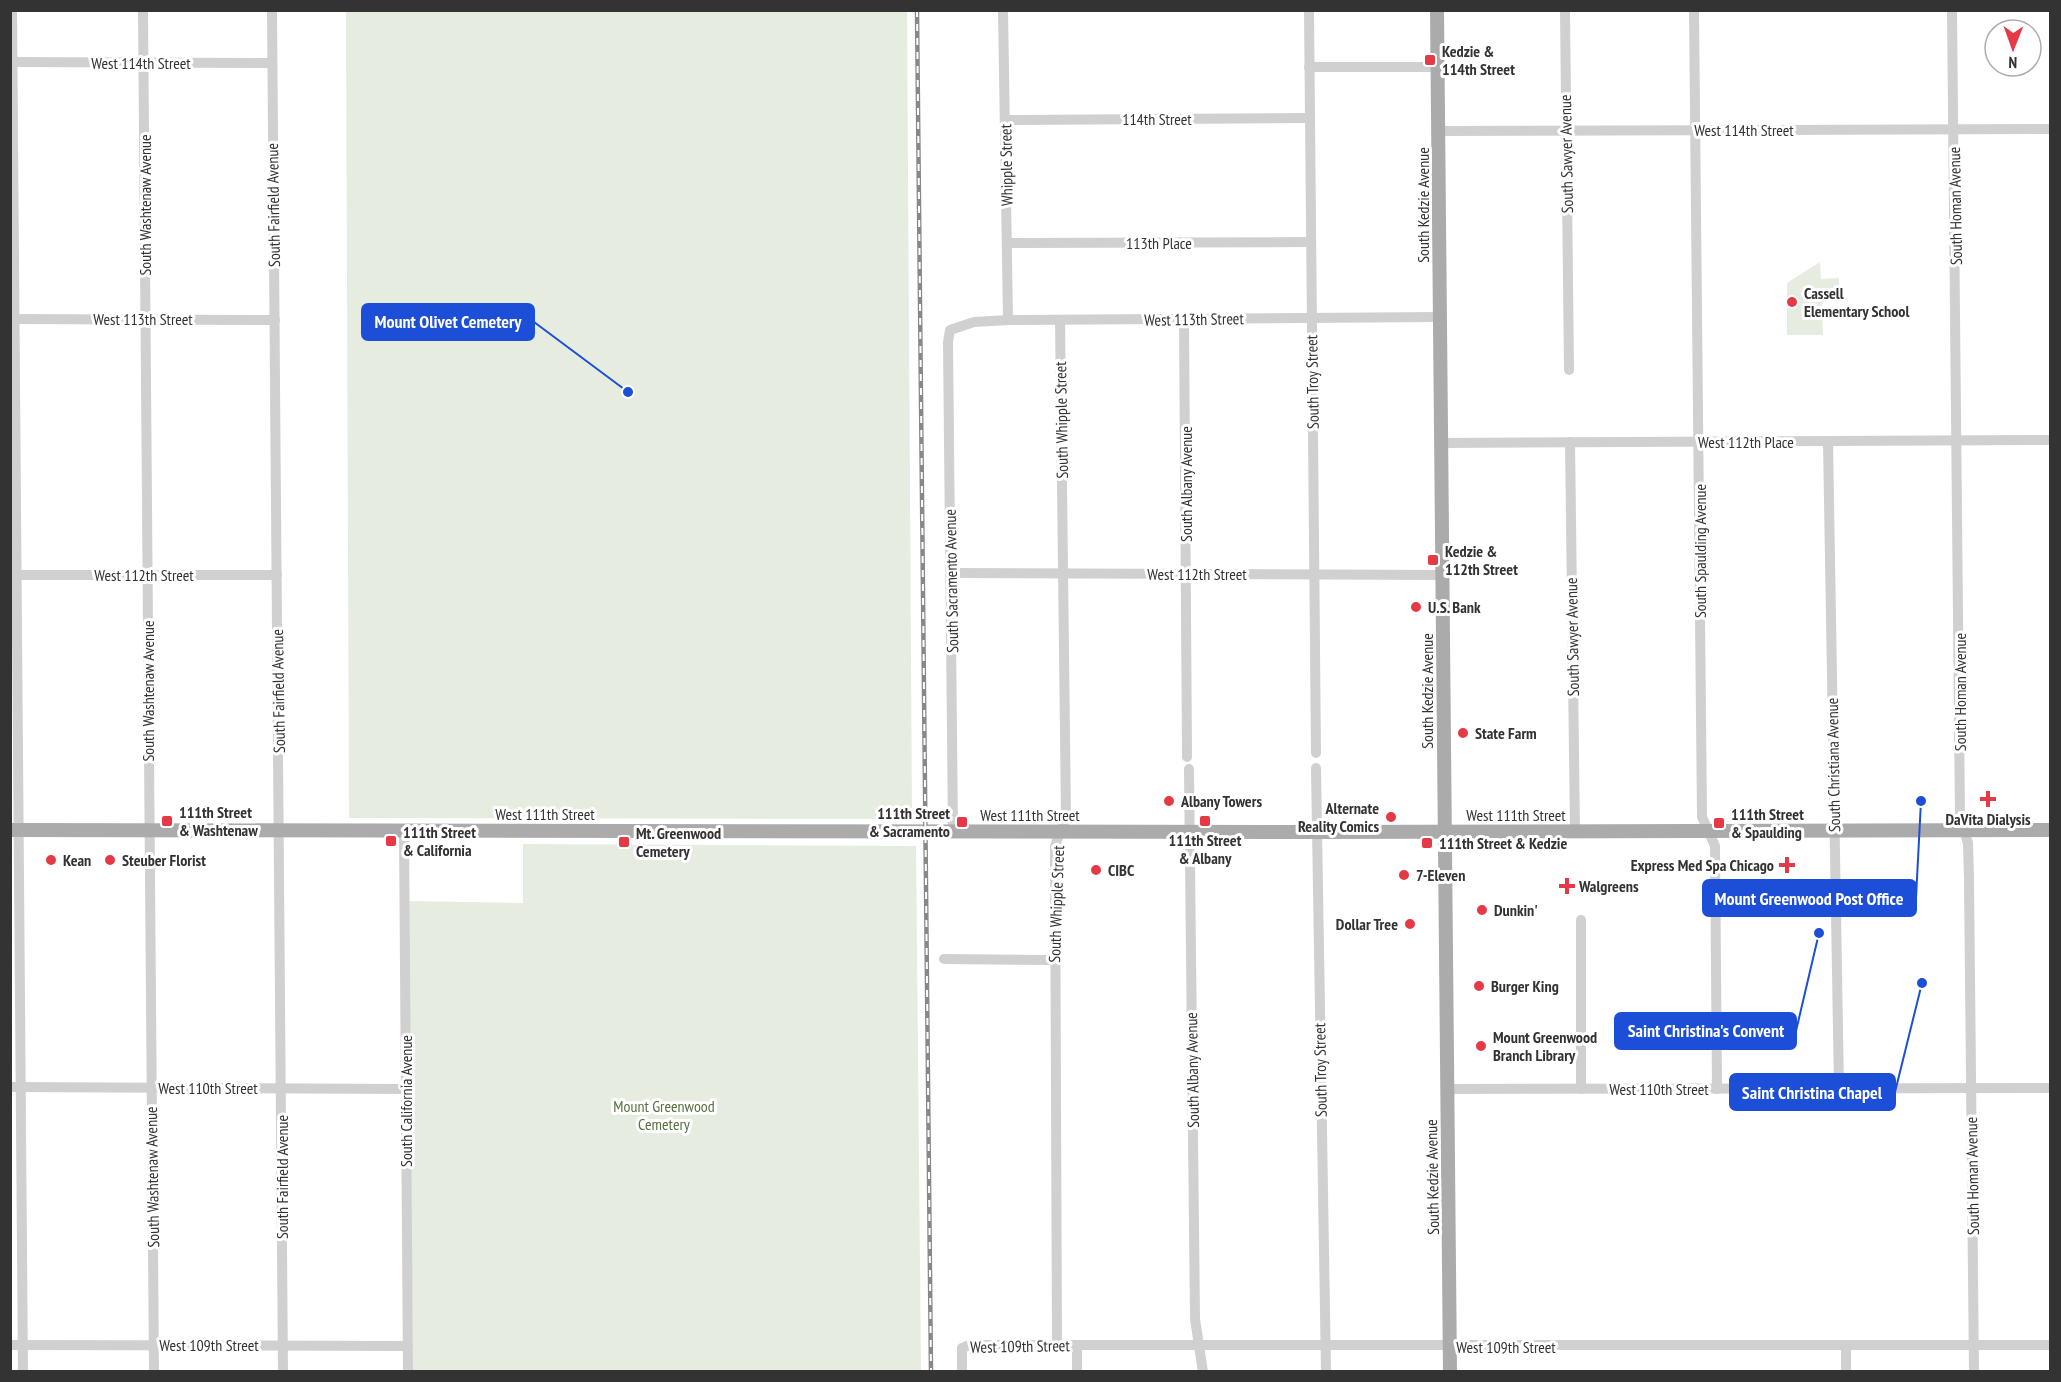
<svg xmlns="http://www.w3.org/2000/svg" width="2061" height="1382" font-family="'PT Sans Narrow',sans-serif">
<style>
.green{fill:#e6ecdf}
.lines{fill:none;stroke-linecap:round;stroke-linejoin:round}
.minor{stroke:#d0d0d0;stroke-width:10}
.major{stroke:#ababab;stroke-width:14}
.rail-casing{stroke:#888;stroke-width:4.5}
.rail{stroke:#fff;stroke-width:2;stroke-dasharray:7;stroke-linecap:butt}
.poi-dot{fill:#e63946;stroke:#fff;stroke-width:2}
.labels{text-anchor:middle;dominant-baseline:central;stroke-width:6;stroke-linejoin:round;paint-order:stroke}
.poi-label{font-size:16px;font-weight:bold;fill:#333;stroke:#fff;text-anchor:start}
.street-label{font-size:16px;fill:#333;stroke:#fff}
.park-label{font-size:16px;fill:#56703f;stroke:#fff}
.leader{fill:none;stroke:#1d4ed8;stroke-width:2}
.callout-dot{fill:#1d4ed8;stroke:#fff;stroke-width:2}
.callout{fill:#1d4ed8;stroke:#1d4ed8;stroke-width:2}
.callout-label{font-size:18px;text-anchor:middle;font-weight:bold;fill:#fff}
</style>
<rect width="100%" height="100%" fill="#fff"/>
<!-- green -->
<g class="green">
<path d="M 346,11 L 907,11 L 912,819 L 349,818 Z"/>
<path d="M 1820,262 L 1821,279 L 1839,278 L 1839,300 L 1822,300 L 1823,335 L 1787,335 L 1787,283 Z"/>
<path d="M 523,844 L 916,846 L 921,1371 L 413,1371 L 408,901 L 523,903 Z"/>
</g>
<g class="lines">
<!-- minor -->
<g class="minor">
<path d="M 12,10 L 23,1372"/>
<path d="M 143,10 L 154,1372"/>
<path d="M 272,10 L 283,1372"/>
<path d="M 1003,10 L 1008,320"/>
<path d="M 1309,10 L 1316,753"/>
<path d="M 1565,10 L 1569,370"/>
<path d="M 1694,10 L 1702,817 L 1715,846 L 1717,1089"/>
<path d="M 1952,10 L 1960,819 L 1968,843 L 1969,880 L 1974,1372"/>
<path d="M 10,62 L 272,63"/>
<path d="M 1309,67 L 1438,67"/>
<path d="M 1005,120 L 1310,118"/>
<path d="M 1438,131 L 2050,129"/>
<path d="M 1007,243 L 1311,242"/>
<path d="M 10,319 L 275,320"/>
<path d="M 1184,319 L 1187,757"/>
<path d="M 1828,441 L 1839,1089"/>
<path d="M 1570,442 L 1575,831"/>
<path d="M 1441,443 L 2050,440"/>
<path d="M 951,573 L 1442,575"/>
<path d="M 11,575 L 277,575"/>
<path d="M 1316,768 L 1326,1372"/>
<path d="M 1189,769 L 1195,1319 L 1203,1372"/>
<path d="M 404,831 L 408,1372"/>
<path d="M 953,832 L 948,342 L 950,330 L 974,322 L 1008,320 L 1440,317"/>
<path d="M 1581,920 L 1581,1089"/>
<path d="M 944,959 L 1054,960"/>
<path d="M 10,1087 L 406,1089"/>
<path d="M 1447,1089 L 2050,1088"/>
<path d="M 10,1345 L 408,1346"/>
<path d="M 1057,1345 L 1055,846 L 1066,817 L 1060,320"/>
<path d="M 1077,1345 L 1077,1372"/>
<path d="M 1846,1347 L 1846,1372"/>
<path d="M 962,1372 L 962,1348 L 970,1345 L 2050,1345"/>
</g>
<!-- major -->
<g class="major">
<path d="M 1437,10 L 1450,1372"/>
<path d="M 10,830 L 1317,832 L 2050,830"/>
</g>
<!-- rail casing -->
<g class="rail-casing">
<path id="rail" d="M 917,10 L 931,1372"/>
</g>
<!-- rail -->
<use href="#rail" class="rail"/>
</g>
<!-- markers -->
<g class="poi-dot">
<rect x="1424" y="54" width="12" height="12" rx="3"/>
<circle cx="1792" cy="302" r="6"/>
<rect x="1427" y="554" width="12" height="12" rx="3"/>
<circle cx="1416" cy="607" r="6"/>
<circle cx="1463" cy="733" r="6"/>
<path d="M1985 790h6v6h6v6h-6v6h-6v-6h-6v-6h6z"/>
<circle cx="1169" cy="801" r="6"/>
<circle cx="1391" cy="817" r="6"/>
<rect x="161" y="815" width="12" height="12" rx="3"/>
<rect x="1199" y="815" width="12" height="12" rx="3"/>
<rect x="956" y="816" width="12" height="12" rx="3"/>
<rect x="1713" y="817" width="12" height="12" rx="3"/>
<rect x="385" y="835" width="12" height="12" rx="3"/>
<rect x="618" y="836" width="12" height="12" rx="3"/>
<rect x="1421" y="837" width="12" height="12" rx="3"/>
<circle cx="51" cy="860" r="6"/>
<circle cx="110" cy="860" r="6"/>
<path d="M1784 856h6v6h6v6h-6v6h-6v-6h-6v-6h6z"/>
<circle cx="1096" cy="870" r="6"/>
<circle cx="1404" cy="875" r="6"/>
<path d="M1564 877h6v6h6v6h-6v6h-6v-6h-6v-6h6z"/>
<circle cx="1482" cy="910" r="6"/>
<circle cx="1410" cy="924" r="6"/>
<circle cx="1479" cy="986" r="6"/>
<circle cx="1481" cy="1046" r="6"/>
</g>
<g class="labels">
<!-- poi labels -->
<g class="poi-label">
<text x="1442" y="51">Kedzie &amp;<tspan x="1442" dy="18">114th Street</tspan></text>
<text x="1804" y="293">Cassell<tspan x="1804" dy="18">Elementary School</tspan></text>
<text x="1445" y="551">Kedzie &amp;<tspan x="1445" dy="18">112th Street</tspan></text>
<text x="1428" y="607">U.S. Bank</text>
<text x="1475" y="733">State Farm</text>
<text x="1181" y="801">Albany Towers</text>
<text x="1379" y="808" text-anchor="end">Alternate<tspan x="1379" dy="18">Reality Comics</tspan></text>
<text x="179" y="812">111th Street<tspan x="179" dy="18">&amp; Washtenaw</tspan></text>
<text x="950" y="813" text-anchor="end">111th Street<tspan x="950" dy="18">&amp; Sacramento</tspan></text>
<text x="1731" y="814">111th Street<tspan x="1731" dy="18">&amp; Spaulding</tspan></text>
<text x="1988" y="819" text-anchor="middle">DaVita Dialysis</text>
<text x="403" y="832">111th Street<tspan x="403" dy="18">&amp; California</tspan></text>
<text x="636" y="833">Mt. Greenwood<tspan x="636" dy="18">Cemetery</tspan></text>
<text x="1205" y="840" text-anchor="middle">111th Street<tspan x="1205" dy="18">&amp; Albany</tspan></text>
<text x="1439" y="843">111th Street &amp; Kedzie</text>
<text x="63" y="860">Kean</text>
<text x="122" y="860">Steuber Florist</text>
<text x="1774" y="865" text-anchor="end">Express Med Spa Chicago</text>
<text x="1108" y="870">CIBC</text>
<text x="1416" y="875">7-Eleven</text>
<text x="1579" y="886">Walgreens</text>
<text x="1494" y="910">Dunkin'</text>
<text x="1398" y="924" text-anchor="end">Dollar Tree</text>
<text x="1491" y="986">Burger King</text>
<text x="1493" y="1037">Mount Greenwood<tspan x="1493" dy="18">Branch Library</tspan></text>
</g>
<!-- street labels -->
<g class="street-label">
<text x="141" y="63">West 114th Street</text>
<text x="1157" y="119">114th Street</text>
<text x="1744" y="130">West 114th Street</text>
<text transform="translate(1566 154) rotate(-91)">South Sawyer Avenue</text>
<text transform="translate(1006 165) rotate(-91)">Whipple Street</text>
<text transform="translate(145 205) rotate(-90)">South Washtenaw Avenue</text>
<text transform="translate(273 205) rotate(-91)">South Fairfield Avenue</text>
<text transform="translate(1423 205) rotate(-90)">South Kedzie Avenue</text>
<text transform="translate(1955 206) rotate(-91)">South Homan Avenue</text>
<text x="1159" y="243">113th Place</text>
<text x="143" y="319">West 113th Street</text>
<text transform="translate(1194 319) rotate(-1)">West 113th Street</text>
<text transform="translate(1312 382) rotate(-91)">South Troy Street</text>
<text transform="translate(1061 420) rotate(-91)">South Whipple Street</text>
<text x="1746" y="442">West 112th Place</text>
<text transform="translate(1186 484) rotate(-90)">South Albany Avenue</text>
<text transform="translate(1700 551) rotate(-90)">South Spaulding Avenue</text>
<text x="1197" y="574">West 112th Street</text>
<text x="144" y="575">West 112th Street</text>
<text transform="translate(951 581) rotate(-91)">South Sacramento Avenue</text>
<text transform="translate(1572 637) rotate(-91)">South Sawyer Avenue</text>
<text transform="translate(148 691) rotate(-90)">South Washtenaw Avenue</text>
<text transform="translate(278 691) rotate(-91)">South Fairfield Avenue</text>
<text transform="translate(1427 691) rotate(-90)">South Kedzie Avenue</text>
<text transform="translate(1960 692) rotate(-90)">South Homan Avenue</text>
<text transform="translate(1833 765) rotate(-91)">South Christiana Avenue</text>
<text x="545" y="814">West 111th Street</text>
<text x="1030" y="815">West 111th Street</text>
<text x="1516" y="815">West 111th Street</text>
<text transform="translate(1056 904) rotate(-88)">South Whipple Street</text>
<text transform="translate(1192 1070) rotate(-91)">South Albany Avenue</text>
<text transform="translate(1320 1070) rotate(-91)">South Troy Street</text>
<text x="208" y="1088">West 110th Street</text>
<text x="1659" y="1089">West 110th Street</text>
<text transform="translate(406 1101) rotate(-90)">South California Avenue</text>
<text transform="translate(1972 1176) rotate(-91)">South Homan Avenue</text>
<text transform="translate(152 1177) rotate(-91)">South Washtenaw Avenue</text>
<text transform="translate(282 1177) rotate(-90)">South Fairfield Avenue</text>
<text transform="translate(1432 1177) rotate(-91)">South Kedzie Avenue</text>
<text x="209" y="1345">West 109th Street</text>
<text transform="translate(1020 1346) rotate(-1)">West 109th Street</text>
<text x="1506" y="1347">West 109th Street</text>
</g>
<!-- park labels -->
<g class="park-label">
<text x="664" y="1106">Mount Greenwood<tspan x="664" dy="18">Cemetery</tspan></text>
</g>
</g>
<!-- callouts -->
<path class="leader" d="M628 392L534 322M1921 801L1916 898M1819 933L1796 1031M1922 983L1895 1092"/>
<g class="callout-dot">
<circle cx="628" cy="392" r="6"/>
<circle cx="1921" cy="801" r="6"/>
<circle cx="1819" cy="933" r="6"/>
<circle cx="1922" cy="983" r="6"/>
</g>
<g class="callout">
<rect x="362" y="304" width="172" height="36" rx="6"/>
<rect x="1703" y="880" width="213" height="36" rx="6"/>
<rect x="1615" y="1013" width="181" height="36" rx="6"/>
<rect x="1730" y="1074" width="165" height="36" rx="6"/>
</g>
<g class="callout-label">
<text x="448" y="328">Mount Olivet Cemetery</text>
<text x="1809" y="905">Mount Greenwood Post Office</text>
<text x="1706" y="1037">Saint Christina's Convent</text>
<text x="1812" y="1099">Saint Christina Chapel</text>
</g>
<!-- border -->
<rect width="2061" height="1382" fill="none" stroke="#333333" stroke-width="24"/>
<!-- north arrow -->
<g transform="translate(2013 48) rotate(181)"><circle r="28" fill="#ffffff" stroke="#adadad" stroke-width="1.5"/>
<path d="M0-4.5L10 22L0 15L-10 22Z" fill="#e63946"/>
<text y="-9" font-size="16" font-weight="bold" text-anchor="middle" fill="#333333">N</text>
</g>
</svg>
